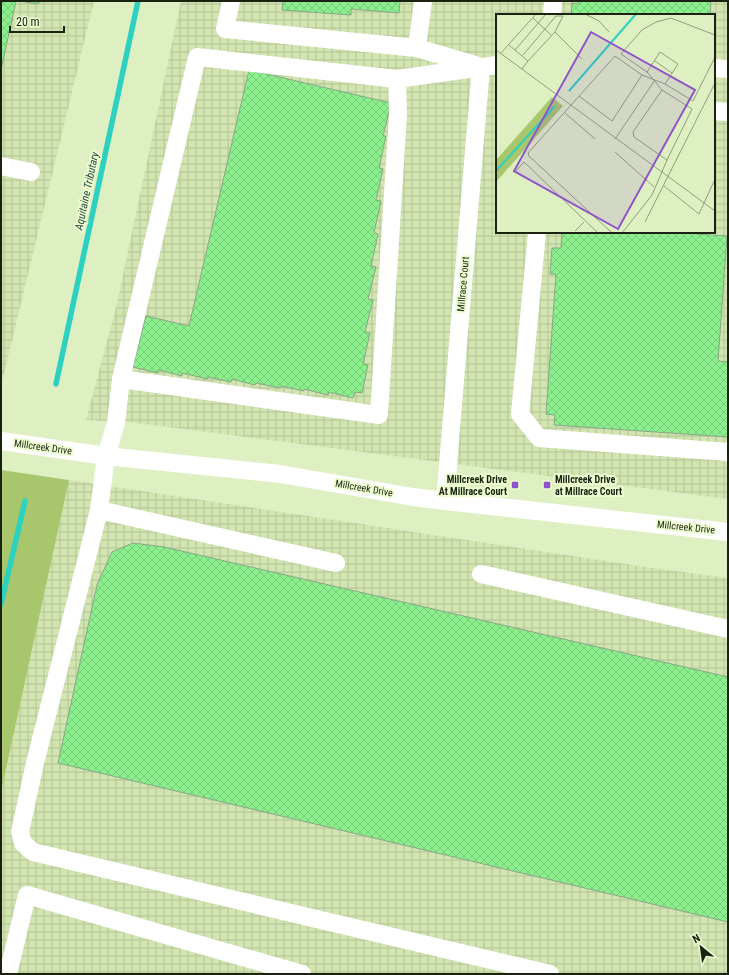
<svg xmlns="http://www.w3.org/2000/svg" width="729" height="975" font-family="'Roboto Condensed',sans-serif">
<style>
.industrial{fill:url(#industrial-grid);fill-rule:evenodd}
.green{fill:#a8c66b}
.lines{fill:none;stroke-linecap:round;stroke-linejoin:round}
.stream{stroke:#2cd1c0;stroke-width:5.5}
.building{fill:url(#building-cross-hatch);stroke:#86a885}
.minor{stroke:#fff;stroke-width:18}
.poi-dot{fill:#8f53ca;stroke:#ecfdcf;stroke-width:1.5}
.labels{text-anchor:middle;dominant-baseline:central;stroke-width:4;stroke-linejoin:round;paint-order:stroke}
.street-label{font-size:10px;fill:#1c2211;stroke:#ecfdcf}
.poi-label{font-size:10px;font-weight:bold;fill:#1c2211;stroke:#ecfdcf;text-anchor:end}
.water-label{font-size:11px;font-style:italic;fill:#264541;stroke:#ecfdcf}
.inset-river{fill:none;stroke:#2cd1c0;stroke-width:2}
.inset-road{fill:none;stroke:#909e7b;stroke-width:1}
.view{fill:#8f53ca;fill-opacity:0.15;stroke:#8f53ca;stroke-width:2}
.inset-edge{fill:none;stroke:#1c2211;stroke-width:2}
</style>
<defs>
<pattern id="industrial-grid" width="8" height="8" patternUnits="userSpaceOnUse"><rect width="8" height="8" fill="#d2e5b1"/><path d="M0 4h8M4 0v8" fill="none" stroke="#b4c497"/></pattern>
<pattern id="building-cross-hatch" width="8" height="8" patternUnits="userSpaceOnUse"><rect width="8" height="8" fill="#8cef8d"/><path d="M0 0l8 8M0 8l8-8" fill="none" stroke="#78cd79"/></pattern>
</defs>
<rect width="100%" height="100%" fill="#def0c2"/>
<!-- industrial -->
<g class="industrial">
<path d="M 1,1 L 94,1 L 1,386 Z"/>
<path d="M 181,1 L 728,1 L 728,499 L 129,422 L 86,420 L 116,308 ZM 497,15 L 714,15 L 714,232 L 497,232 Z"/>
<path d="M 69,480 L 646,567 L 728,578 L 728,974 L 1,974 L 1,792 Z"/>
</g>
<!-- green -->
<path class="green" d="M 1,470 L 69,480 L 1,792 Z"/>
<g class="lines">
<!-- stream -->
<g class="stream">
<path d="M 56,384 L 138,1"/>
<path d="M 1,604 L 25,501"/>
</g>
</g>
<!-- building -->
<g class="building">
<path d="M 1,1 L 16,1 L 1,70 Z"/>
<path d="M 21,1 L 42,1 L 36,4 Z"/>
<path d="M 283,1 L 400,1 L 399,13 L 351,9 L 351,15 L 282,10 Z"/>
<path d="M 578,1 L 711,1 L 710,15 L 571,15 L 572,3 L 578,4 Z"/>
<path d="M 249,70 L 391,103 L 383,136 L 386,136 L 379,168 L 383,169 L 376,200 L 381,201 L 374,233 L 378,234 L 371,266 L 376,267 L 368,299 L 373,300 L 365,332 L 370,333 L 363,364 L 368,365 L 362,393 L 355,392 L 353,398 L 329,392 L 328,395 L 304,389 L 304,391 L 281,386 L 280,388 L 256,383 L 255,385 L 232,379 L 231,382 L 208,377 L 208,379 L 182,373 L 182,376 L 159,370 L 158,373 L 133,367 L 146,316 L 189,326 Z"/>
<path d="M 562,232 L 695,232 L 695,234 L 727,236 L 718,361 L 728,362 L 728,437 L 554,425 L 555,415 L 546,414 L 556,274 L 550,274 L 552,248 L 561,248 Z"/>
<path d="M 133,543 L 164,547 L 728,677 L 728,922 L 58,763 L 97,585 L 112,552 Z"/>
</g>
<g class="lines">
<!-- minor -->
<g class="minor">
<path d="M 231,1 L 225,29 L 417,48 L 475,65"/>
<path d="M 552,15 L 553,1"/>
<path d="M 417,48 L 423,1"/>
<path d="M 497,65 L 397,79 L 197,57 L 121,379 L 116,423 L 106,456 L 99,510 L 35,763 L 20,832 L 23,843 L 33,852 L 550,974"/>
<path d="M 714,68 L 728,69"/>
<path d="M 714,111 L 728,112"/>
<path d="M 1,166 L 31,172"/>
<path d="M 537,232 L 520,414 L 539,438 L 728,452"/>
<path d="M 121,379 L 379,415 L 398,114 L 397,79"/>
<path d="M 1,441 L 106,456 L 280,474 L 413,497 L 445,501 L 728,532"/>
<path d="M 445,501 L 481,67"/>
<path d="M 99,510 L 336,563"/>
<path d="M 481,574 L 728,629"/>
<path d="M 8,974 L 27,895 L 302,974"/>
</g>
</g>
<!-- markers -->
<g class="poi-dot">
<rect x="511" y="481" width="8" height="8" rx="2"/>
<rect x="543" y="481" width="8" height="8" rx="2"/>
</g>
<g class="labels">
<!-- street labels -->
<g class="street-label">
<text transform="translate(463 284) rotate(-85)">Millrace Court</text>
<text transform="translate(43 447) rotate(8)">Millcreek Drive</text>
<text transform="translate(364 488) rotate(10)">Millcreek Drive</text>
<text transform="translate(686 527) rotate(6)">Millcreek Drive</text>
</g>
<!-- poi labels -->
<g class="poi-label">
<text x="507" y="479">Millcreek Drive<tspan x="507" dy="12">At Millrace Court</tspan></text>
<text x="555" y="479" text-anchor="start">Millcreek Drive<tspan x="555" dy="12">at Millrace Court</tspan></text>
</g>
<!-- water labels -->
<g class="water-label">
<text transform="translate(87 191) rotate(-78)">Aquitaine Tributary</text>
</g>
</g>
<!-- overview -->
<g transform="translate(496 14)">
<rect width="219" height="219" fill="#def0c2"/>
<path d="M 56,83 L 67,92 L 0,168 L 0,146 Z" fill="#a8c66b"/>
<path class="inset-river" d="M 73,77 L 140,0M 0,157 L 59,92"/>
<path class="inset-road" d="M 89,0 L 103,7 L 113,18M 37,4 L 56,22M 59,18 L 86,45M 13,31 L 32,47 L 26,55M 0,36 L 219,197M 19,36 L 50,0M 5,39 L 40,0M 27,41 L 60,2 L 67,2 L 59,18 L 32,47M 159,47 L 176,59M 151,58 L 164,38 L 182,50 L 169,70M 166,76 L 196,95 L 171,146 L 138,123 L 137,118 L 166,76 L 151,58 L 125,40 L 146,16 L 160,8 L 175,4 L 219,21M 83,82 L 116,107 L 146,61M 69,99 L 99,125M 119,125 L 159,66M 119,138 L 158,173M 19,158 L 28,148 L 102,219M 168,172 L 203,200 L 219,165M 149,208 L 219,69M 79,217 L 88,208M 116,219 L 33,142 L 32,139 L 119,42 L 146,61 L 169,70 L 197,87 L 219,43M 126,219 L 156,181 L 171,146"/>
<path class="view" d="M 95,18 L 199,76 L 122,215 L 18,157 Z"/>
<rect width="219" height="219" class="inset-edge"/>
</g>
<!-- border -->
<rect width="729" height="975" fill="none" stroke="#1c2211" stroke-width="4"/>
<!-- north arrow -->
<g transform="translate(701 947) rotate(331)" stroke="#ecfdcf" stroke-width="3" paint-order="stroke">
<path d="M0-3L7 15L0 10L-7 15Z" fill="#1c2211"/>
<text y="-6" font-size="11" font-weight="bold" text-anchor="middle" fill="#1c2211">N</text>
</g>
<!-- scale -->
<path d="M10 26v6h54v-6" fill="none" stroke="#1c2211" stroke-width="2"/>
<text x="16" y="26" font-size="12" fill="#1c2211" stroke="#ecfdcf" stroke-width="3" paint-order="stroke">20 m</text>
</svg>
